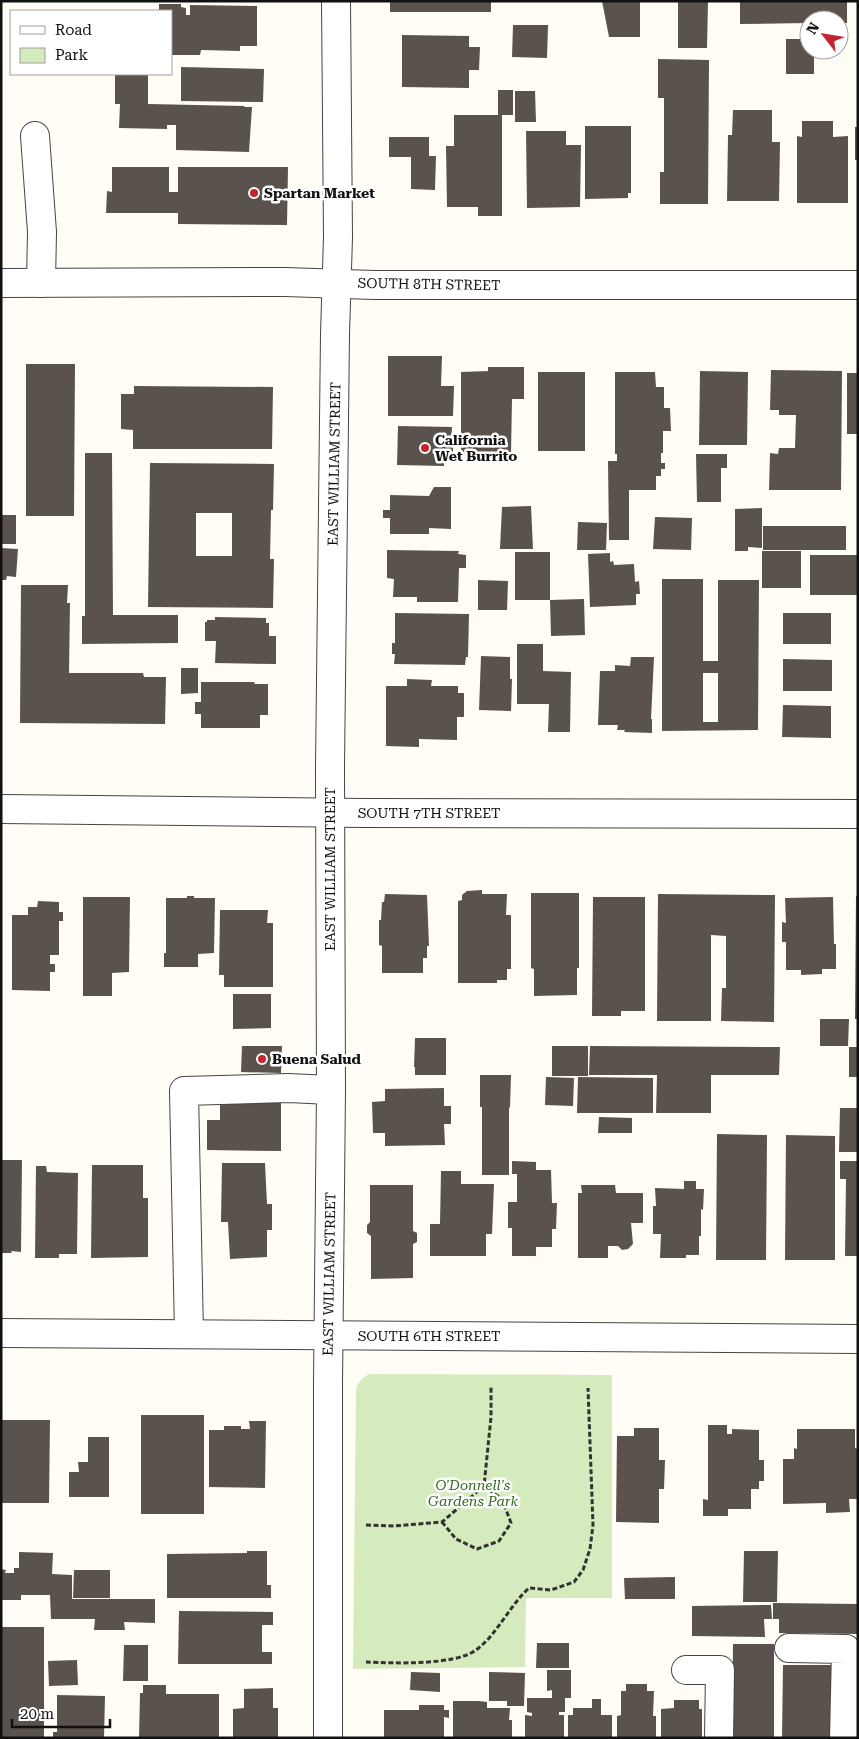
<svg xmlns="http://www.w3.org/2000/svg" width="859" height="1739" font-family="'Roboto Serif',serif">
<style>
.green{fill:#d5ebbd}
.building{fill:#5a524d;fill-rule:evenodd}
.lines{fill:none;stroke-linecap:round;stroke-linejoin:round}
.minor-casing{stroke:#444;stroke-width:30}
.path{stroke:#333;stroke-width:3;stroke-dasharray:5 2.5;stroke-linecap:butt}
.minor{stroke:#fff;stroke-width:28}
.poi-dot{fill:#c4262e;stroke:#fff;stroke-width:2}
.labels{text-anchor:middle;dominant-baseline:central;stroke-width:5;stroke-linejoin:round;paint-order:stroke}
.poi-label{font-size:14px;font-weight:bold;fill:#111;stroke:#fff;text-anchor:start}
.street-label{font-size:14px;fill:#111;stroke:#fff}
.park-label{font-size:14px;font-style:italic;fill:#2f6b1f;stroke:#fff}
</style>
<rect width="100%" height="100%" fill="#fffdf5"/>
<!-- green -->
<path class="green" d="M 370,1374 L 612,1375 L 612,1598 L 526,1598 L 525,1667 L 353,1669 L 356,1390 C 358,1381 362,1378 370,1374 Z"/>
<!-- building -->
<g class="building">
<rect x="390" y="1" width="101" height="11"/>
<path d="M 602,1 L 640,1 L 640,37 L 609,37 Z"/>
<path d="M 678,1 L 708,1 L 707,48 L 678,48 Z"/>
<path d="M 740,1 L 847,1 L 847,23 L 839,23 L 839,20 L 809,20 L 809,23 L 740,24 Z"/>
<path d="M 159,4 L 181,4 L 181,7 L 186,8 L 186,15 L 190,15 L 190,5 L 257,6 L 257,46 L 240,46 L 240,51 L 201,50 L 200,55 L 171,55 L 171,11 L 159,11 Z"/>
<path d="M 513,25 L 548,25 L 547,58 L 512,57 Z"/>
<path d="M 402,35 L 469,36 L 469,47 L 480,47 L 479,70 L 469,70 L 469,88 L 402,87 Z"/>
<path d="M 786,39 L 809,39 L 809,50 L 814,50 L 814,74 L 786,74 Z"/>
<path d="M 658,59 L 709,60 L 708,204 L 660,204 L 660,172 L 664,172 L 664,98 L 658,98 Z"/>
<path d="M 181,67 L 264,69 L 263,102 L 181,101 Z"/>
<path d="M 115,74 L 148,74 L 148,104 L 244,106 L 245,107 L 252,107 L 249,152 L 176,150 L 176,125 L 167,125 L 167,129 L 119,128 L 120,104 L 115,104 Z"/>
<path d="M 498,90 L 513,90 L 513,115 L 502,115 L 502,216 L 478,216 L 478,207 L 447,207 L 446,146 L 454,146 L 454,115 L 498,115 Z"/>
<path d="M 515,91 L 535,91 L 536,122 L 515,122 Z"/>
<path d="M 733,110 L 772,110 L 772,142 L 780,142 L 779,201 L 727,201 L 728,135 L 732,135 Z"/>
<path d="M 802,121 L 833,121 L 833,137 L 848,136 L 848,203 L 797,203 L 797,136 L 802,137 Z"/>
<path d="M 585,126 L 631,126 L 631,193 L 628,193 L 628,198 L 585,199 Z"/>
<rect x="855" y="127" width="3" height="33"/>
<path d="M 526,131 L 566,131 L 566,145 L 581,145 L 580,207 L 527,208 Z"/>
<path d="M 389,137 L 429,137 L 429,156 L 436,156 L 435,190 L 411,189 L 411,157 L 389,157 Z"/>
<path d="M 112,167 L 169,167 L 169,192 L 178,192 L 178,167 L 288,167 L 287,225 L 178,224 L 178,213 L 106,213 L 107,191 L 112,192 Z"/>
<path d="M 388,356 L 442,356 L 441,386 L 454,386 L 453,416 L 388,416 Z"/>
<path d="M 26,364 L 75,364 L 74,516 L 26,516 Z"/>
<path d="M 488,367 L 524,367 L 524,399 L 512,399 L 511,454 L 461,454 L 461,372 L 488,371 Z"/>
<path d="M 771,370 L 842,371 L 841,490 L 769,490 L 770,453 L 778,454 L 779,448 L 795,448 L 796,415 L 779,415 L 779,410 L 770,410 Z"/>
<path d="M 700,371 L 748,372 L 747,445 L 699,445 Z"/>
<rect x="538" y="372" width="47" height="79"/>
<path d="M 615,372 L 655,372 L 656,387 L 664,387 L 664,408 L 670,408 L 671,431 L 663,431 L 663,453 L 661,453 L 661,463 L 665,463 L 665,469 L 661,469 L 661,476 L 656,476 L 656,490 L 629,490 L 629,540 L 609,540 L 608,461 L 617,461 L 617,454 L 615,454 Z"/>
<rect x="847" y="373" width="11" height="61"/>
<path d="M 134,386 L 273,387 L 272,449 L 133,449 L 133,430 L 121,429 L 121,394 L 134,394 Z"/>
<path d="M 398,426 L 452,427 L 451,443 L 453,443 L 453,453 L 444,453 L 444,466 L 397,465 Z"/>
<path d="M 85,453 L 112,453 L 113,615 L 178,615 L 178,643 L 82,644 L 82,616 L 85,616 Z"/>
<path d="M 696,454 L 727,454 L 727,468 L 721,468 L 721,502 L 697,502 Z"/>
<path d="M 150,463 L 274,464 L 273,510 L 271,510 L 270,559 L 274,559 L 273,608 L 148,607 ZM 196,513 L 232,513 L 232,556 L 196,556 Z"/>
<path d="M 434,487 L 451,487 L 451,529 L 429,528 L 429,534 L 390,534 L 390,518 L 383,518 L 383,510 L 390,510 L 390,495 L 429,496 Z"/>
<path d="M 531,506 L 533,549 L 500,549 L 502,507 Z"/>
<path d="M 762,508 L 762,548 L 748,547 L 748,551 L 735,551 L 735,509 Z"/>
<rect x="1" y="515" width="15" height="29"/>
<path d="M 655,517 L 692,518 L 691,550 L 653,549 Z"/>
<path d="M 578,522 L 607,523 L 606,550 L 577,550 Z"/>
<rect x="763" y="526" width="83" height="24"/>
<path d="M 1,548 L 18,549 L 16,577 L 7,576 L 6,580 L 1,580 Z"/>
<path d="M 387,550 L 459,551 L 458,554 L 466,555 L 466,568 L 459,568 L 458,602 L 417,602 L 417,597 L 393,597 L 394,579 L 387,578 Z"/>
<rect x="762" y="551" width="39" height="37"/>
<rect x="515" y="552" width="35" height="48"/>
<path d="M 610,553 L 610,562 L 613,561 L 614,565 L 634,564 L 635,582 L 639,581 L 640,594 L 636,594 L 636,605 L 590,607 L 588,554 Z"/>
<rect x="810" y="555" width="48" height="40"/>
<path d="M 662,579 L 703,579 L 703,661 L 718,661 L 718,580 L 759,580 L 758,730 L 662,731 ZM 703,673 L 718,673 L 718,722 L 703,722 Z"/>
<path d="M 478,580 L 508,581 L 507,610 L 478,610 Z"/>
<path d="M 21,585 L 68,585 L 67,603 L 70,603 L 69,673 L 143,673 L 144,677 L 166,677 L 165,724 L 20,723 Z"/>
<path d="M 584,599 L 585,635 L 551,636 L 550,600 Z"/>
<path d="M 395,613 L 469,614 L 468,657 L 466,657 L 465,665 L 394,664 L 395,654 L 392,654 L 392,643 L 395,643 Z"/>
<rect x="783" y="613" width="48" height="31"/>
<path d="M 215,617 L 266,618 L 266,623 L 269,623 L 269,636 L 276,636 L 276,664 L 215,663 L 216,641 L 205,641 L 205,622 L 207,622 L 207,620 L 215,620 Z"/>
<path d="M 517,644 L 543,644 L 543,671 L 571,672 L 570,732 L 548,732 L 549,704 L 517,704 Z"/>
<path d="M 481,656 L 510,657 L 510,679 L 512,679 L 511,711 L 479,710 Z"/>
<path d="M 631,657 L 654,657 L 651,719 L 652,719 L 652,733 L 624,732 L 625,730 L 617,730 L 618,725 L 598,725 L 600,671 L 615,671 L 615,665 L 630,666 Z"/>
<path d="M 783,659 L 832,660 L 832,691 L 783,691 Z"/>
<path d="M 181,668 L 198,668 L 198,693 L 181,694 Z"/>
<path d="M 407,679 L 432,680 L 431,686 L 458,686 L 458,693 L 464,693 L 464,717 L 457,717 L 457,740 L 419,739 L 419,747 L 386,746 L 386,686 L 407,686 Z"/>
<path d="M 201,682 L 254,682 L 255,684 L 268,684 L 268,715 L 260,715 L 260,728 L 201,728 L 201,714 L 195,714 L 195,702 L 201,702 Z"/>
<path d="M 783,705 L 831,706 L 831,738 L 782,737 Z"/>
<path d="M 482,890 L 482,894 L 507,894 L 506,915 L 511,915 L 511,969 L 507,969 L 507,980 L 497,980 L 497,983 L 458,983 L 458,901 L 462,900 L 462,895 L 467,891 Z"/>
<path d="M 531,893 L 579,893 L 579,968 L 577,968 L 577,995 L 534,996 L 534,969 L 531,968 Z"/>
<path d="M 385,894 L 427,895 L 429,946 L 427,946 L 427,958 L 423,958 L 423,973 L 382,973 L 382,946 L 379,945 L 379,920 L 381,920 L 382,902 L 384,902 Z"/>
<path d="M 658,894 L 775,895 L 774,1022 L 721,1021 L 722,988 L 726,988 L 726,936 L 711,935 L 711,1021 L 657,1021 Z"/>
<path d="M 187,896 L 194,896 L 194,898 L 215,898 L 214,953 L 198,954 L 198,967 L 164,967 L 164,953 L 166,953 L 166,898 L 187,898 Z"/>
<path d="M 856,896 L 858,896 L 858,1019 L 855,1019 Z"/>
<path d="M 83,897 L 130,897 L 129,972 L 112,973 L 112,996 L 83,996 Z"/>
<path d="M 593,897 L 645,897 L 645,1011 L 621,1011 L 621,1016 L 592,1016 Z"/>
<path d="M 833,897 L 834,944 L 836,944 L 836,969 L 822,969 L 822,974 L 801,975 L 801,970 L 786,970 L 786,942 L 782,942 L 782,922 L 786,923 L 785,898 Z"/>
<path d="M 38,901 L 59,902 L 59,912 L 63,912 L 63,921 L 59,921 L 59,955 L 50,955 L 50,964 L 55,964 L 55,972 L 50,972 L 50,991 L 12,990 L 12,915 L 28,915 L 28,907 L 37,907 Z"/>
<path d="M 220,910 L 268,910 L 267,923 L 273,923 L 273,987 L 224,987 L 224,975 L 219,975 Z"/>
<path d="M 233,994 L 271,994 L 271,1028 L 233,1029 Z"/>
<path d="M 820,1019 L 849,1019 L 848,1046 L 820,1046 Z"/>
<path d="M 415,1038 L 446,1038 L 446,1075 L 415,1075 L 415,1067 L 414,1067 Z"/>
<path d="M 242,1046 L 282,1046 L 281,1073 L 241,1072 Z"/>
<rect x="552" y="1046" width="36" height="30"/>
<path d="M 590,1046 L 780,1047 L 779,1075 L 711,1075 L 711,1113 L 656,1113 L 657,1075 L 589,1075 Z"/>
<rect x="849" y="1047" width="9" height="30"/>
<path d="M 480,1075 L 511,1075 L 510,1108 L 509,1107 L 509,1175 L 482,1175 L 482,1107 L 480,1107 Z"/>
<path d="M 546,1077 L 574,1078 L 573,1106 L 545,1105 Z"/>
<path d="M 578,1077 L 653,1078 L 653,1113 L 577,1113 Z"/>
<path d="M 444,1088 L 444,1106 L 451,1106 L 451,1124 L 444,1124 L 445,1145 L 385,1146 L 385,1133 L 373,1133 L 372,1102 L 385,1101 L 385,1089 Z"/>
<path d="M 281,1100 L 281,1151 L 207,1150 L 207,1120 L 220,1120 L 220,1102 Z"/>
<path d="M 840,1108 L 858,1108 L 858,1152 L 839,1152 Z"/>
<path d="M 599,1117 L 632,1118 L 632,1133 L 598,1133 Z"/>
<path d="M 717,1134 L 767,1135 L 766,1260 L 716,1260 Z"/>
<path d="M 786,1135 L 835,1136 L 835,1260 L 785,1260 Z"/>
<path d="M 1,1160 L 22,1160 L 21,1252 L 11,1251 L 12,1253 L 1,1253 Z"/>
<path d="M 512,1161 L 536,1162 L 536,1170 L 551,1170 L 552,1203 L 557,1203 L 556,1229 L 552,1229 L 552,1247 L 536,1247 L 536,1256 L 512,1256 L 512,1228 L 508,1228 L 508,1202 L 517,1202 L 517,1174 L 512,1174 Z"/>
<path d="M 840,1161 L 858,1161 L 858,1256 L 845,1256 L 846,1179 L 840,1179 Z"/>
<path d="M 222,1163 L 265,1163 L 267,1204 L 272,1204 L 272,1230 L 267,1230 L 267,1257 L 230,1259 L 228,1222 L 221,1222 Z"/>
<path d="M 92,1165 L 143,1165 L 143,1198 L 148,1198 L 148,1257 L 91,1258 Z"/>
<path d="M 36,1166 L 46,1166 L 47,1172 L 78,1173 L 77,1254 L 59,1254 L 59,1258 L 35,1258 Z"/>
<path d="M 441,1171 L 461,1171 L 461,1184 L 494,1184 L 492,1234 L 486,1234 L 486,1256 L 430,1256 L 430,1224 L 440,1224 Z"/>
<path d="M 684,1181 L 696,1181 L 696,1189 L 704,1189 L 703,1210 L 701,1209 L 701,1236 L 699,1236 L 699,1255 L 686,1255 L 686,1258 L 660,1258 L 661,1234 L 653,1234 L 653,1206 L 656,1206 L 655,1188 L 684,1189 Z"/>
<path d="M 370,1185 L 413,1185 L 413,1231 L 417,1233 L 417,1242 L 413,1244 L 413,1278 L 371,1279 L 371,1236 L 367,1233 L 367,1225 L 370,1222 Z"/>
<path d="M 581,1185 L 615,1185 L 616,1193 L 643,1193 L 643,1223 L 631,1223 L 633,1244 L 628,1249 L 622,1250 L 618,1246 L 608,1246 L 608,1258 L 578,1258 L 578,1193 L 582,1193 Z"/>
<rect x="141" y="1415" width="63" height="99"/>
<path d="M 1,1420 L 50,1420 L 49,1503 L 1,1503 Z"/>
<path d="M 249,1421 L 266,1421 L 265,1488 L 209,1487 L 209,1430 L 224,1430 L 224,1426 L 241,1426 L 241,1429 L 250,1429 Z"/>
<path d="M 708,1425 L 727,1425 L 727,1434 L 732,1434 L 732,1429 L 759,1430 L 759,1460 L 764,1460 L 764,1481 L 759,1481 L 759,1489 L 751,1489 L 751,1509 L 728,1509 L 728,1516 L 703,1516 L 703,1499 L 708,1500 Z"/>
<path d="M 634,1428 L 659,1428 L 659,1460 L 665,1460 L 664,1489 L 659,1489 L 659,1523 L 616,1522 L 617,1436 L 634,1436 Z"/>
<path d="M 797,1429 L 855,1429 L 855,1448 L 858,1449 L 858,1499 L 849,1499 L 850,1512 L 826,1513 L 826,1503 L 783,1504 L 783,1459 L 794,1459 L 794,1448 L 797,1449 Z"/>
<path d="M 88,1437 L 109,1437 L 109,1497 L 69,1497 L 69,1472 L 79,1472 L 78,1462 L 88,1462 Z"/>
<path d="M 247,1551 L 267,1551 L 267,1585 L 271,1585 L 271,1598 L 167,1598 L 167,1554 L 247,1553 Z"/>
<path d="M 744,1551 L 778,1551 L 777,1602 L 743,1602 Z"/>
<path d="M 19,1552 L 53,1553 L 52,1574 L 72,1575 L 72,1599 L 155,1599 L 155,1623 L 124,1622 L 125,1630 L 94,1630 L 95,1619 L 51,1619 L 50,1595 L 21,1595 L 21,1600 L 1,1600 L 1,1569 L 6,1570 L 5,1573 L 14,1573 L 14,1568 L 19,1568 Z"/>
<path d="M 74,1570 L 110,1570 L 110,1598 L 73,1598 Z"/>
<path d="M 675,1577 L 675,1599 L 625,1599 L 624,1578 Z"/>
<path d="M 773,1603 L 858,1604 L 858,1634 L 779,1633 L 779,1619 L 773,1619 Z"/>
<path d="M 771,1605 L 772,1619 L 764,1619 L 765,1637 L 692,1636 L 692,1606 Z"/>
<path d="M 179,1611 L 273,1612 L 273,1625 L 262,1625 L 262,1652 L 272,1652 L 272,1664 L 178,1664 Z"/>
<rect x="1" y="1627" width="43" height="111"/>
<path d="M 537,1643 L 569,1643 L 569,1668 L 536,1668 Z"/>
<path d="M 733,1644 L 774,1644 L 774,1738 L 732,1738 Z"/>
<path d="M 124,1645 L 148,1645 L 148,1681 L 123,1681 Z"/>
<path d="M 77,1660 L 78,1685 L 49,1686 L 48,1661 Z"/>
<path d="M 783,1665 L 834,1665 L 838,1738 L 782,1738 Z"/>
<path d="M 547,1670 L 571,1670 L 571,1698 L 565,1698 L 565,1712 L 559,1712 L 559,1715 L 564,1715 L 564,1738 L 525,1738 L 525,1715 L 532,1716 L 532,1713 L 527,1712 L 527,1698 L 552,1698 L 552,1690 L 547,1691 Z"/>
<path d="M 411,1672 L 440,1673 L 440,1692 L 410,1690 Z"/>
<path d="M 489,1672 L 525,1673 L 524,1706 L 507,1706 L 507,1701 L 489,1701 Z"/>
<path d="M 626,1684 L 647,1684 L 647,1691 L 654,1691 L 653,1716 L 656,1716 L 656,1738 L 617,1738 L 617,1716 L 621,1715 L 621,1691 L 626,1691 Z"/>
<path d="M 143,1685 L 166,1685 L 166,1694 L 219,1694 L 219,1738 L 139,1738 L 140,1693 L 143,1693 Z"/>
<path d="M 273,1688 L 273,1708 L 278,1708 L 278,1738 L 233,1738 L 233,1709 L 244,1708 L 244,1689 Z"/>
<path d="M 57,1695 L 105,1696 L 104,1738 L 53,1738 L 53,1732 L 57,1732 Z"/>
<path d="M 592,1699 L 601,1699 L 601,1715 L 612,1715 L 612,1738 L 568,1738 L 568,1715 L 573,1715 L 573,1708 L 592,1708 Z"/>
<path d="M 674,1700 L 699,1700 L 699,1709 L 702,1709 L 702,1738 L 661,1738 L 661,1709 L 674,1708 Z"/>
<path d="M 453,1701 L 479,1701 L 487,1702 L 487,1708 L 510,1708 L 509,1720 L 512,1720 L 512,1738 L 453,1738 Z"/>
<path d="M 419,1705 L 444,1705 L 444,1710 L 449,1710 L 449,1718 L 444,1717 L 444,1738 L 384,1738 L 384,1710 L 419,1710 Z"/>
</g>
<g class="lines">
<!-- minor casing -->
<g class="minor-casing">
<g id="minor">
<path d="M 35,136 L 42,232 L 41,283"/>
<path d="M 1,283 L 285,282 L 374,285 L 858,285"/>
<path d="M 1,809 L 363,813 L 858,814"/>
<path d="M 1,1333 L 858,1339"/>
<path d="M 189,1334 L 184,1091 L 288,1088 L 331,1090"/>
<path d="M 789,1648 L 846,1649 L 844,1738"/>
<path d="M 686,1670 L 720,1670 L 719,1738"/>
<path d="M 328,1738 L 328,1383 L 331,1090 L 330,767 L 335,334 L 338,237 L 336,1"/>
</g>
</g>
<!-- path -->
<g class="path">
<path d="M 442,1522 L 456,1539 L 477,1549 L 499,1541 L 511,1523 L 502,1499 L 484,1486"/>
<path d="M 366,1525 L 394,1526 L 442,1522 L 484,1486 L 491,1417 L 491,1387"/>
<path d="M 366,1662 C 393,1663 454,1666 476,1650 C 497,1635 509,1606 529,1588 L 551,1590 L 574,1582 L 583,1570 L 590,1549 L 593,1525 L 588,1388"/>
</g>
<!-- minor -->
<use href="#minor" class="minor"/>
</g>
<!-- markers -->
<g class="poi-dot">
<circle cx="254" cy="193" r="5"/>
<circle cx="425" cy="448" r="5"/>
<circle cx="262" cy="1059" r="5"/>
</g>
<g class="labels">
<!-- poi labels -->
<g class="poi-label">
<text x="264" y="193">Spartan Market</text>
<text x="435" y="440">California<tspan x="435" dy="16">Wet Burrito</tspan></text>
<text x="272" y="1059">Buena Salud</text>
</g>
<!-- street labels -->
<g class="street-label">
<text transform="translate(429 284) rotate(1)">SOUTH 8TH STREET</text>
<text transform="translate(334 464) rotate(-89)">EAST WILLIAM STREET</text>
<text x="429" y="813">SOUTH 7TH STREET</text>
<text transform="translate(330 869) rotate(-90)">EAST WILLIAM STREET</text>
<text transform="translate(329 1274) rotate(-89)">EAST WILLIAM STREET</text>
<text x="429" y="1336">SOUTH 6TH STREET</text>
</g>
<!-- park labels -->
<g class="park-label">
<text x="473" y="1485">O'Donnell's<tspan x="473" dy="16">Gardens Park</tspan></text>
</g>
</g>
<!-- border -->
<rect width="859" height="1739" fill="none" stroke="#111111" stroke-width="5"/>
<!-- legend -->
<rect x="10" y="10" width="162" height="65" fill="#ffffff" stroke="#a0a0a0"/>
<rect x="20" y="26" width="25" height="8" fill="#ffffff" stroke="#a0a0a0"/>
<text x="55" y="35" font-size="15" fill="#111111">Road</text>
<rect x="20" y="48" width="25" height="15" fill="#d5ebbd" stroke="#a0a0a0"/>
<text x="55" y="60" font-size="15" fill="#111111">Park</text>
<!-- north arrow -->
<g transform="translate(824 35) rotate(301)"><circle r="24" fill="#ffffff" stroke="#a0a0a0"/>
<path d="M0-4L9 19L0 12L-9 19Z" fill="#c4262e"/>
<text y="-8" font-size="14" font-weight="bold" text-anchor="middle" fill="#111111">N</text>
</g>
<!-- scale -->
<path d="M12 1719v8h98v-8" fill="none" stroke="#111111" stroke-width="2.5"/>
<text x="20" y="1719" font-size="15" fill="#111111" stroke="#ffffff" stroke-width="4" paint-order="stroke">20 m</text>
</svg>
